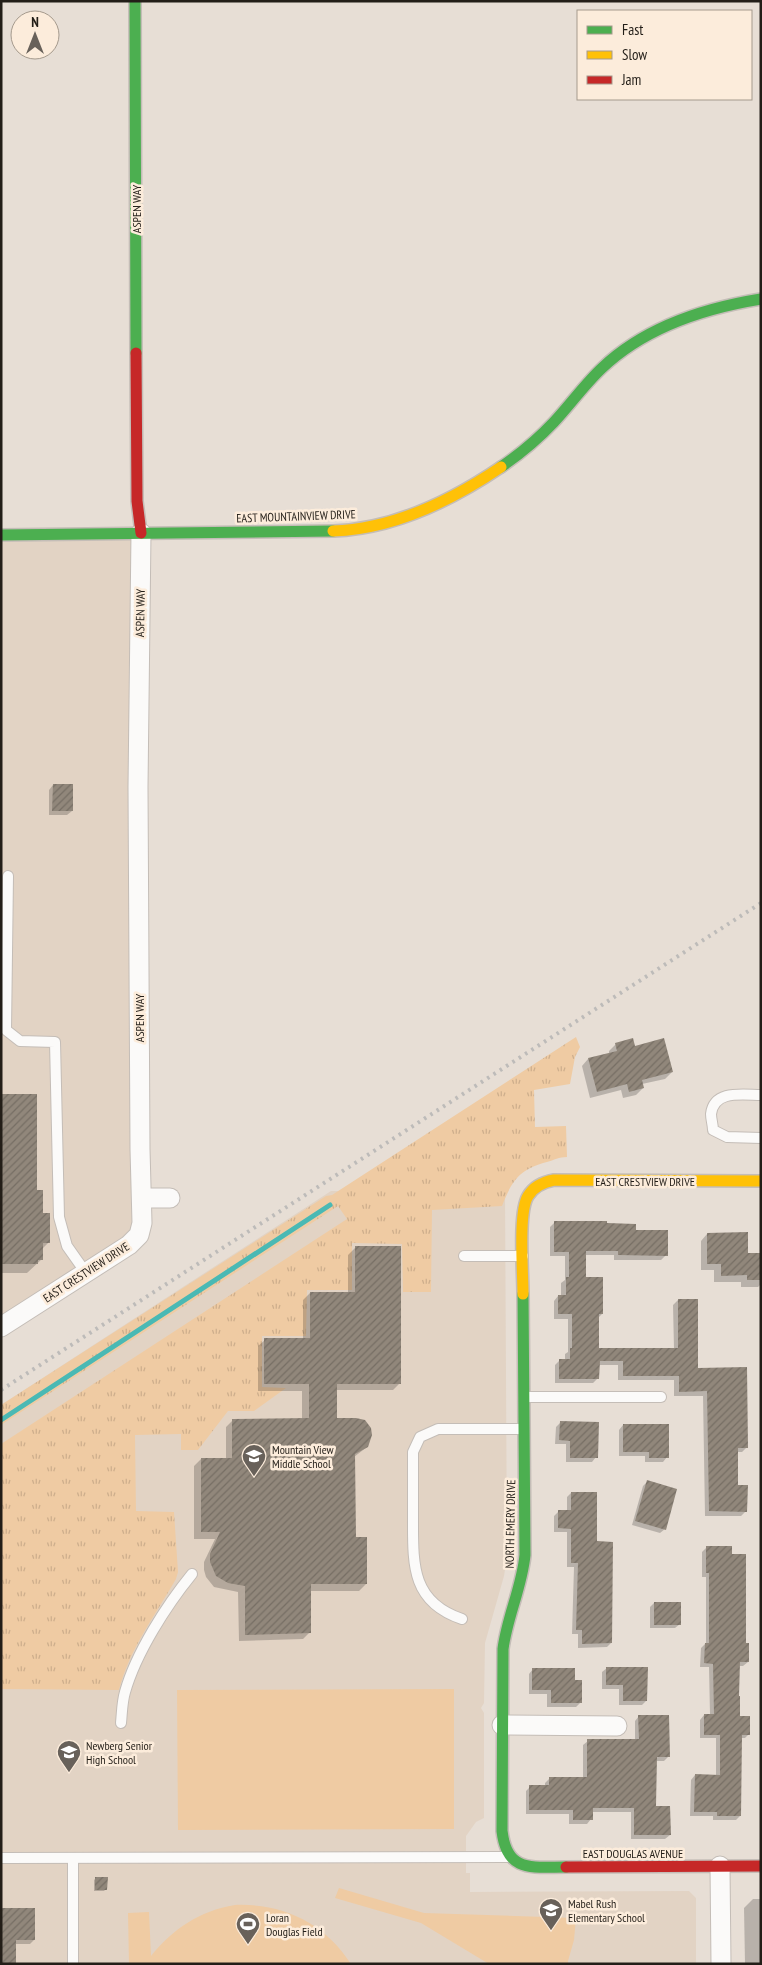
<svg xmlns="http://www.w3.org/2000/svg" width="762" height="1965" font-family="'PT Sans Narrow',sans-serif">
<style>
.built{fill:#e2d3c4}
.grass{fill:url(#grass-tufts)}
.garden{fill:#efcba3}
.shadow{fill:#0003}
.lines{fill:none;stroke-linecap:round;stroke-linejoin:round}
.stream{stroke:#4ab9b4;stroke-width:5}
.building{fill:url(#building-hatch)}
.lane-casing{stroke:#c4bdb7;stroke-width:12}
.street-casing{stroke:#c4bdb7;stroke-width:21}
.fast-casing{stroke:#c4bdb7;stroke-width:14}
.slow-casing{stroke:#c4bdb7;stroke-width:14}
.jam-casing{stroke:#c4bdb7;stroke-width:14}
.lane{stroke:#fbfaf9;stroke-width:10}
.street{stroke:#fbfaf9;stroke-width:19}
.fast{stroke:#4caf50;stroke-width:11}
.slow{stroke:#ffc107;stroke-width:11}
.jam{stroke:#c62828;stroke-width:11}
.rail{stroke:#bdbbb9;stroke-width:4;stroke-dasharray:2.5 5;stroke-linecap:butt}
.labels{text-anchor:middle;dominant-baseline:central;stroke-width:5;stroke-linejoin:round;paint-order:stroke}
.street-label{font-size:12px;fill:#231e18;stroke:#fcecdb}
.poi-label{font-size:12px;fill:#231e18;stroke:#fcecdb;text-anchor:start}
</style>
<defs>
<pattern id="grass-tufts" width="24" height="20" patternUnits="userSpaceOnUse" patternTransform="scale(1.25)"><rect width="24" height="20" fill="#efcba3"/><path d="M3 7l-1-3M5 7V3M7 7l1-3M15 17l-1-3M17 17v-4M19 17l1-3" fill="none" stroke="#cdae8c"/></pattern>
<pattern id="building-hatch" width="6" height="6" patternUnits="userSpaceOnUse" patternTransform="scale(1.25)"><rect width="6" height="6" fill="#91877b"/><path d="M-1 1l2-2M0 6l6-6M5 7l2-2" fill="none" stroke="#766e64"/></pattern>
</defs>
<rect width="100%" height="100%" fill="#e7ded5"/>
<!-- built -->
<g class="built">
<path d="M 1,533 L 141,533 L 142,1198 L 129,1245 L 1,1331 Z"/>
<path d="M 331,1191 L 505,1192 L 507,1557 L 504,1576 L 485,1643 L 484,1703 L 481,1708 L 484,1713 L 484,1818 L 476,1822 L 466,1836 L 466,1873 L 470,1873 L 470,1892 L 689,1891 L 696,1898 L 696,1964 L 1,1964 L 1,1405 Z"/>
</g>
<!-- grass -->
<path class="grass" d="M 576,1037 L 580,1047 L 575,1057 L 570,1084 L 534,1090 L 535,1127 L 566,1126 L 567,1157 C 559,1157 554,1160 547,1162 C 520,1169 512,1180 502,1206 L 432,1210 L 431,1292 L 403,1292 L 402,1244 L 352,1243 L 352,1290 L 307,1290 L 306,1336 L 262,1336 L 262,1387 L 286,1388 L 254,1411 L 228,1411 L 198,1450 L 181,1450 L 181,1434 L 135,1435 L 136,1511 L 174,1512 L 178,1572 L 176,1579 C 156,1614 129,1650 119,1690 L 1,1689 L 1,1444 L 347,1219 L 338,1206 L 1,1425 L 1,1405 L 326,1196 L 332,1195 Z"/>
<!-- garden -->
<g class="garden">
<path d="M 454,1689 L 454,1829 L 178,1830 L 177,1690 Z"/>
<path d="M 339,1888 L 424,1913 L 576,1918 L 574,1940 L 568,1961 L 568,1964 L 489,1964 L 421,1923 L 335,1898 Z"/>
<path d="M 235,1905 C 283,1903 325,1923 351,1964 L 129,1964 L 128,1913 L 149,1912 L 151,1956 C 173,1929 199,1911 235,1905 Z"/>
</g>
<!-- shadow -->
<g class="shadow">
<path d="M 53,785 L 72,811 L 67,815 L 49,815 L 49,790 Z"/>
<path d="M 616,1044 L 634,1048 L 672,1072 L 665,1079 L 642,1084 L 643,1088 L 636,1095 L 623,1098 L 621,1090 L 590,1098 L 582,1066 L 588,1059 L 609,1054 L 609,1051 Z"/>
<path d="M 1,1096 L 36,1191 L 49,1242 L 42,1249 L 42,1259 L 27,1273 L 1,1273 Z"/>
<path d="M 555,1222 L 605,1224 L 635,1231 L 666,1255 L 661,1260 L 614,1260 L 614,1255 L 584,1255 L 584,1278 L 602,1314 L 598,1318 L 598,1349 L 674,1349 L 673,1305 L 678,1300 L 697,1369 L 747,1447 L 742,1452 L 736,1452 L 736,1486 L 746,1511 L 741,1516 L 705,1516 L 703,1396 L 674,1396 L 674,1380 L 618,1380 L 618,1365 L 599,1365 L 598,1378 L 593,1383 L 555,1383 L 555,1365 L 559,1361 L 565,1361 L 565,1354 L 568,1352 L 568,1319 L 554,1319 L 554,1301 L 558,1296 L 561,1296 L 561,1283 L 565,1280 L 565,1256 L 550,1256 L 550,1227 Z"/>
<path d="M 707,1234 L 747,1255 L 761,1254 L 761,1284 L 758,1287 L 741,1287 L 741,1282 L 714,1282 L 714,1270 L 701,1270 L 701,1241 Z"/>
<path d="M 355,1248 L 399,1384 L 393,1390 L 336,1390 L 336,1419 L 367,1447 L 354,1457 L 354,1538 L 366,1584 L 359,1591 L 310,1591 L 310,1632 L 303,1639 L 239,1641 L 238,1592 L 214,1587 L 206,1577 L 204,1570 L 204,1562 L 215,1539 L 194,1539 L 194,1466 L 201,1459 L 226,1459 L 226,1427 L 233,1420 L 302,1420 L 302,1391 L 258,1391 L 258,1346 L 265,1340 L 303,1340 L 303,1300 L 310,1293 L 348,1293 L 348,1255 Z"/>
<path d="M 560,1423 L 596,1457 L 592,1462 L 566,1462 L 566,1444 L 555,1444 L 556,1427 Z"/>
<path d="M 623,1425 L 667,1457 L 663,1462 L 645,1462 L 645,1456 L 619,1456 L 619,1430 Z"/>
<path d="M 647,1482 L 665,1529 L 660,1533 L 632,1525 L 643,1486 Z"/>
<path d="M 571,1493 L 596,1543 L 611,1643 L 607,1647 L 578,1648 L 578,1634 L 572,1634 L 574,1567 L 567,1567 L 567,1532 L 554,1532 L 554,1516 L 559,1511 L 567,1511 L 567,1497 Z"/>
<path d="M 706,1548 L 745,1645 L 748,1662 L 743,1666 L 738,1666 L 739,1717 L 749,1734 L 745,1738 L 741,1738 L 740,1816 L 736,1820 L 713,1820 L 713,1816 L 690,1816 L 691,1780 L 695,1775 L 716,1776 L 716,1738 L 700,1738 L 700,1720 L 704,1715 L 710,1715 L 709,1667 L 700,1667 L 701,1648 L 706,1643 L 706,1577 L 702,1577 L 702,1552 Z"/>
<path d="M 654,1603 L 680,1624 L 675,1628 L 650,1628 L 650,1607 Z"/>
<path d="M 607,1668 L 646,1701 L 642,1705 L 619,1705 L 619,1689 L 602,1689 L 602,1672 Z"/>
<path d="M 533,1669 L 573,1681 L 581,1702 L 576,1707 L 547,1707 L 547,1694 L 529,1694 L 529,1674 Z"/>
<path d="M 639,1716 L 668,1757 L 664,1761 L 655,1761 L 655,1807 L 670,1835 L 665,1839 L 631,1839 L 631,1812 L 591,1812 L 591,1819 L 587,1824 L 569,1824 L 569,1814 L 526,1814 L 526,1791 L 530,1787 L 545,1787 L 545,1783 L 550,1778 L 583,1778 L 583,1745 L 588,1741 L 635,1741 L 635,1721 Z"/>
<path d="M 96,1878 L 106,1889 L 104,1891 L 94,1891 L 94,1880 Z"/>
<path d="M 753,1899 L 761,1899 L 761,1964 L 745,1964 L 744,1908 Z"/>
<path d="M 1,1910 L 34,1940 L 30,1944 L 15,1944 Z"/>
</g>
<g class="lines">
<!-- stream -->
<path class="stream" d="M 1,1420 L 330,1205"/>
</g>
<!-- building -->
<g class="building">
<path d="M 53,784 L 73,784 L 73,811 L 52,811 Z"/>
<path d="M 633,1038 L 635,1046 L 664,1038 L 673,1072 L 642,1080 L 644,1088 L 629,1092 L 627,1084 L 597,1092 L 588,1058 L 617,1051 L 615,1043 Z"/>
<path d="M 1,1094 L 37,1094 L 37,1190 L 43,1190 L 43,1213 L 50,1213 L 50,1243 L 43,1243 L 43,1260 L 38,1260 L 38,1264 L 2,1264 L 1,1260 Z"/>
<path d="M 554,1221 L 607,1221 L 607,1223 L 636,1224 L 636,1230 L 668,1230 L 668,1256 L 618,1255 L 618,1251 L 586,1251 L 586,1277 L 603,1277 L 603,1314 L 599,1314 L 599,1348 L 678,1348 L 678,1299 L 698,1299 L 698,1368 L 747,1367 L 748,1448 L 738,1448 L 738,1485 L 748,1485 L 747,1512 L 709,1511 L 707,1391 L 679,1392 L 679,1376 L 623,1376 L 623,1361 L 600,1361 L 599,1379 L 559,1379 L 559,1359 L 570,1359 L 570,1348 L 572,1348 L 572,1314 L 558,1314 L 558,1295 L 566,1295 L 566,1277 L 569,1277 L 569,1252 L 554,1252 Z"/>
<path d="M 748,1232 L 748,1253 L 761,1253 L 761,1280 L 747,1280 L 747,1275 L 721,1276 L 721,1264 L 707,1264 L 707,1233 Z"/>
<path d="M 355,1246 L 401,1246 L 401,1384 L 337,1384 L 337,1418 L 356,1418 L 365,1420 L 371,1428 L 372,1435 L 368,1447 L 355,1454 L 356,1537 L 367,1537 L 367,1584 L 311,1584 L 311,1633 L 245,1635 L 245,1586 L 228,1583 L 216,1576 L 210,1562 L 210,1554 L 220,1532 L 201,1532 L 201,1458 L 232,1458 L 232,1419 L 309,1418 L 309,1384 L 264,1384 L 264,1338 L 310,1338 L 310,1292 L 355,1292 Z"/>
<path d="M 560,1421 L 599,1422 L 598,1458 L 570,1458 L 570,1441 L 559,1440 Z"/>
<path d="M 623,1424 L 669,1424 L 669,1458 L 649,1458 L 649,1452 L 623,1452 Z"/>
<path d="M 647,1480 L 677,1489 L 666,1530 L 635,1521 Z"/>
<path d="M 571,1492 L 597,1492 L 597,1541 L 613,1542 L 612,1643 L 582,1644 L 582,1630 L 576,1630 L 578,1563 L 571,1563 L 571,1529 L 558,1528 L 558,1510 L 571,1510 Z"/>
<path d="M 706,1546 L 732,1546 L 732,1554 L 746,1554 L 746,1643 L 749,1643 L 749,1662 L 740,1662 L 739,1696 L 740,1696 L 740,1716 L 750,1716 L 750,1735 L 742,1735 L 741,1816 L 717,1816 L 717,1812 L 694,1812 L 695,1774 L 720,1775 L 720,1735 L 704,1735 L 704,1714 L 714,1714 L 713,1664 L 704,1663 L 705,1643 L 709,1643 L 709,1573 L 706,1573 Z"/>
<rect x="654" y="1602" width="27" height="23"/>
<path d="M 606,1667 L 648,1667 L 647,1701 L 623,1701 L 623,1685 L 606,1685 Z"/>
<path d="M 532,1668 L 575,1668 L 575,1680 L 582,1680 L 582,1703 L 551,1703 L 551,1690 L 532,1690 Z"/>
<path d="M 638,1715 L 669,1715 L 670,1757 L 657,1757 L 656,1806 L 670,1806 L 671,1835 L 634,1835 L 634,1808 L 593,1808 L 593,1820 L 573,1820 L 573,1810 L 529,1810 L 529,1785 L 549,1785 L 549,1777 L 587,1777 L 587,1739 L 639,1739 Z"/>
<path d="M 95,1877 L 108,1877 L 107,1890 L 95,1890 Z"/>
<path d="M 1,1908 L 35,1908 L 35,1940 L 16,1940 L 16,1964 L 1,1964 Z"/>
</g>
<g class="lines">
<!-- lane casing -->
<g class="lane-casing">
<g id="lane">
<path d="M 8,876 L 6,1030 L 20,1041 L 55,1042 L 59,1217 L 67,1246 L 86,1273"/>
<path d="M 761,1095 C 744,1095 714,1089 711,1114 C 711,1119 713,1125 713,1130 L 727,1137 L 761,1138"/>
<path d="M 464,1256 L 523,1256"/>
<path d="M 525,1397 L 661,1397"/>
<path d="M 462,1619 C 411,1602 413,1564 413,1518 C 413,1496 413,1474 413,1452 L 420,1437 L 438,1429 L 524,1429"/>
<path d="M 121,1723 C 122,1713 122,1702 125,1692 C 136,1653 166,1606 192,1574"/>
<path d="M 1,1858 L 508,1857"/>
<path d="M 73,1964 L 73,1858"/>
</g>
</g>
<!-- street casing -->
<g class="street-casing">
<g id="street">
<path d="M 142,1198 L 170,1198"/>
<path d="M 1,1327 L 129,1245 L 139,1235 L 142,1223 L 140,1149 L 138,787 L 141,533"/>
<path d="M 502,1725 L 617,1726"/>
<path d="M 720,1866 L 721,1964"/>
</g>
</g>
<!-- fast casing -->
<g class="fast-casing">
<g id="fast">
<path d="M 135,1 L 136,353"/>
<path d="M 501,467 C 520,454 538,439 554,422 C 570,405 584,385 602,368 C 644,328 705,308 761,299"/>
<path d="M 1,535 L 333,531"/>
<path d="M 523,1294 L 525,1555 C 522,1587 507,1617 503,1649 L 502,1831 C 507,1873 532,1867 566,1867"/>
</g>
</g>
<!-- slow casing -->
<g class="slow-casing">
<g id="slow">
<path d="M 333,531 C 394,529 451,501 501,467"/>
<path d="M 523,1294 C 523,1272 518,1212 528,1196 C 534,1186 543,1182 554,1180 L 761,1181"/>
</g>
</g>
<!-- jam casing -->
<g class="jam-casing">
<g id="jam">
<path d="M 136,353 L 137,501 L 141,533"/>
<path d="M 566,1867 L 761,1866"/>
</g>
</g>
<!-- lane -->
<use href="#lane" class="lane"/>
<!-- street -->
<use href="#street" class="street"/>
<!-- fast -->
<use href="#fast" class="fast"/>
<!-- slow -->
<use href="#slow" class="slow"/>
<!-- jam -->
<use href="#jam" class="jam"/>
<!-- rail -->
<path class="rail" d="M 1,1390 L 761,903"/>
</g>
<!-- icons -->
<defs>
<g id="school-pin" transform="scale(1.25)"><path d="M0 17L-7.5 6A9.5 9.5 0 1 1 7.5 6Z" fill="#68615a" stroke="#fcecdb"/><path d="M0-5L7-2L0 1L-7-2ZM-4 1L0 2.5L4 1V4Q0 6-4 4Z" fill="#fff"/></g>
<g id="stadium-pin" transform="scale(1.25)"><path d="M0 17L-7.5 6A9.5 9.5 0 1 1 7.5 6Z" fill="#68615a" stroke="#fcecdb"/><path d="M0-5a6.5 5 0 1 0 0 10a6.5 5 0 1 0 0-10ZM-3.5-1.8h7v3.6h-7Z" fill="#fff"/></g>
</defs>
<g fill-rule="evenodd">
<use href="#school-pin" x="254" y="1456"/>
<use href="#school-pin" x="69" y="1752"/>
<use href="#school-pin" x="551" y="1910"/>
<use href="#stadium-pin" x="248" y="1924"/>
</g>
<g class="labels">
<!-- street labels -->
<g class="street-label">
<text transform="translate(136 209) rotate(-90)">ASPEN WAY</text>
<text transform="translate(296 516) rotate(-2)">EAST MOUNTAINVIEW DRIVE</text>
<text transform="translate(140 613) rotate(-89)">ASPEN WAY</text>
<text transform="translate(139 1018) rotate(-90)">ASPEN WAY</text>
<text x="645" y="1181">EAST CRESTVIEW DRIVE</text>
<text transform="translate(86 1272) rotate(-33)">EAST CRESTVIEW DRIVE</text>
<text transform="translate(510 1524) rotate(-89)">NORTH EMERY DRIVE</text>
<text x="633" y="1853">EAST DOUGLAS AVENUE</text>
</g>
<!-- poi labels -->
<g class="poi-label">
<text x="272" y="1449">Mountain View<tspan x="272" dy="14">Middle School</tspan></text>
<text x="86" y="1745">Newberg Senior<tspan x="86" dy="14">High School</tspan></text>
<text x="568" y="1903">Mabel Rush<tspan x="568" dy="14">Elementary School</tspan></text>
<text x="266" y="1917">Loran<tspan x="266" dy="14">Douglas Field</tspan></text>
</g>
</g>
<!-- border -->
<rect width="762" height="1965" fill="none" stroke="#231e18" stroke-width="5"/>
<!-- legend -->
<rect x="577" y="10" width="175" height="90" fill="#fcecdb" stroke="#a59a8d"/>
<rect x="587" y="26" width="25" height="8" fill="#4caf50" stroke="#a59a8d"/>
<text x="622" y="35" font-size="15" fill="#231e18">Fast</text>
<rect x="587" y="51" width="25" height="8" fill="#ffc107" stroke="#a59a8d"/>
<text x="622" y="60" font-size="15" fill="#231e18">Slow</text>
<rect x="587" y="76" width="25" height="8" fill="#c62828" stroke="#a59a8d"/>
<text x="622" y="85" font-size="15" fill="#231e18">Jam</text>
<!-- north arrow -->
<g transform="translate(35 35)"><circle r="24" fill="#fcecdb" stroke="#a59a8d"/>
<path d="M0-4L9 19L0 12L-9 19Z" fill="#68615a"/>
<text y="-8" font-size="14" font-weight="bold" text-anchor="middle" fill="#231e18">N</text>
</g>
</svg>
